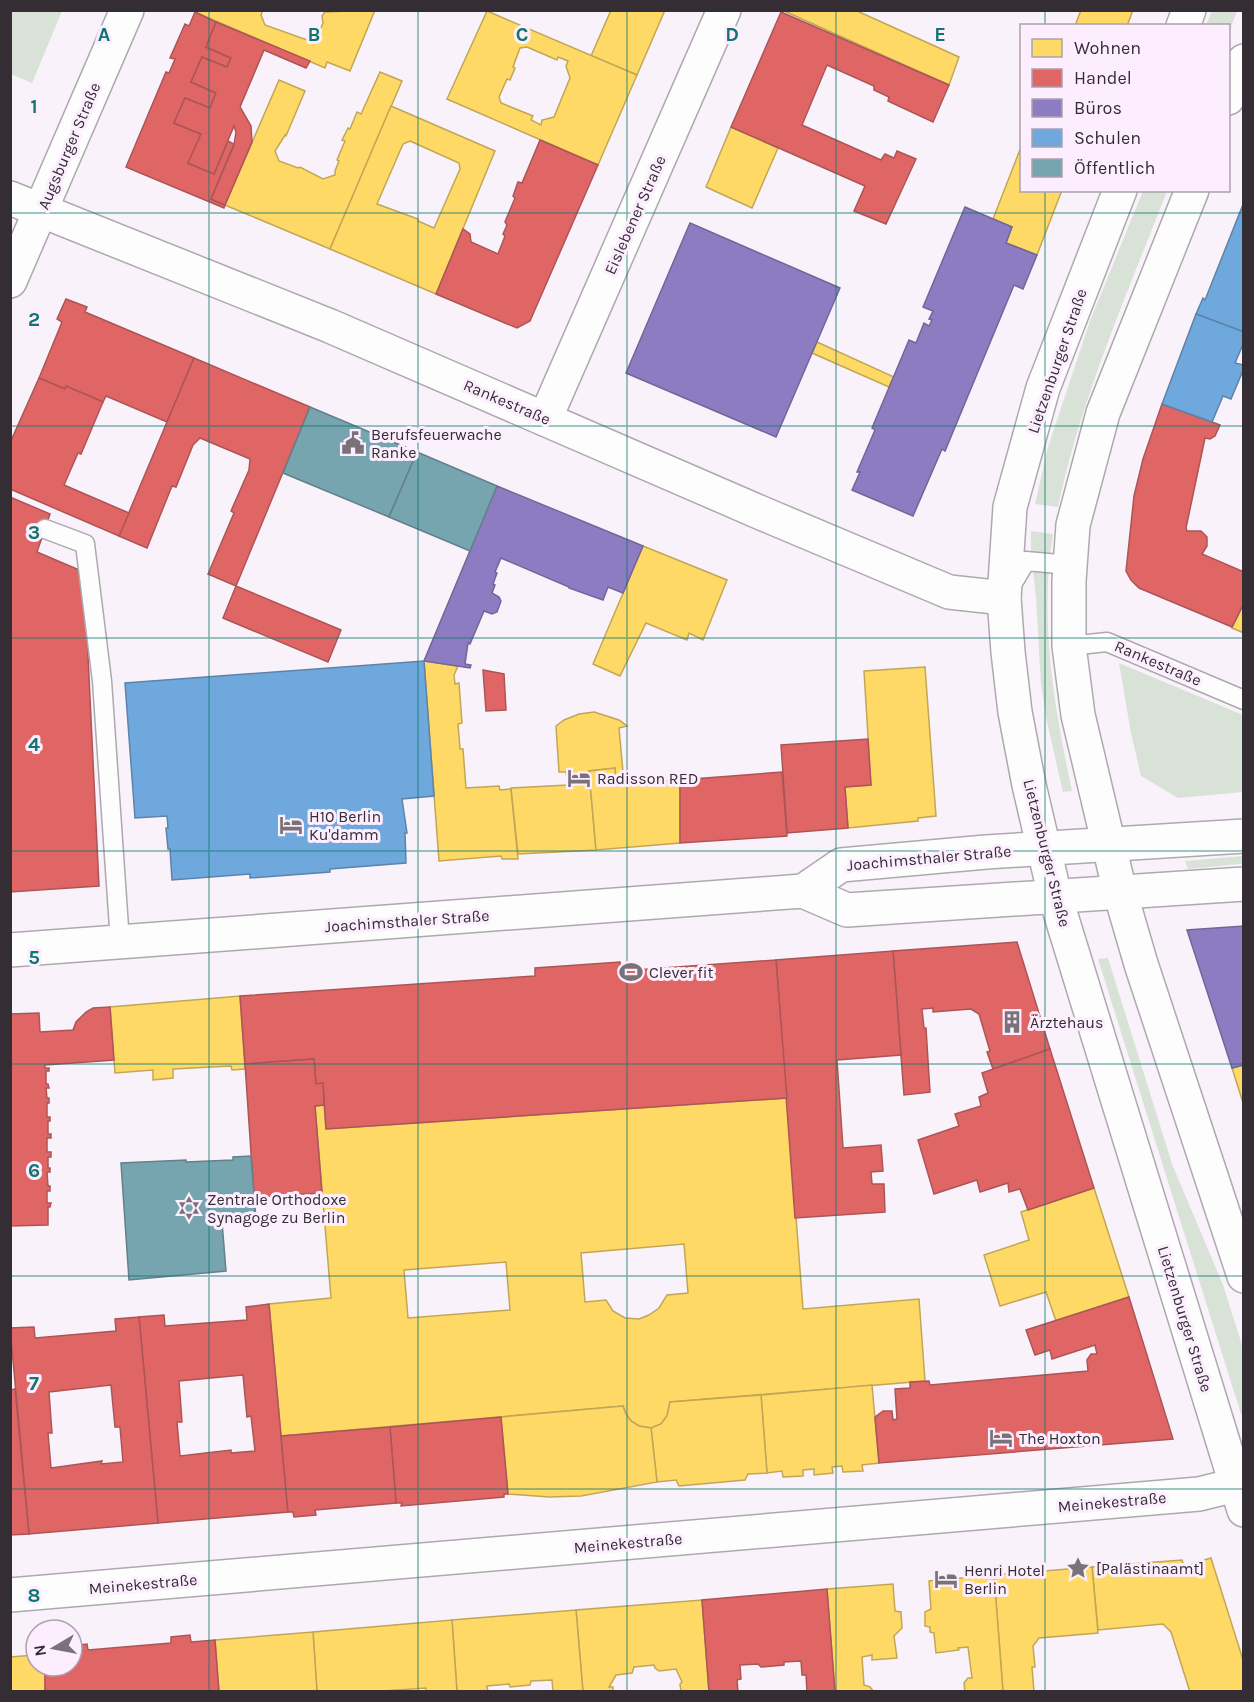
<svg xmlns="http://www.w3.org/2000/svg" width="1254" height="1702" font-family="Karla,sans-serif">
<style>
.green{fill:#d9e2d7}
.homes{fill:#ffd966;stroke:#c2a657;stroke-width:1.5;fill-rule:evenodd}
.shops{fill:#e06666;stroke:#ac5557;stroke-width:1.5;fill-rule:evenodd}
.offices{fill:#8e7cc3;stroke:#736598;stroke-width:1.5}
.schools{fill:#6fa8dc;stroke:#5d83aa;stroke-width:1.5}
.public{fill:#76a5af;stroke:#62818a;stroke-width:1.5}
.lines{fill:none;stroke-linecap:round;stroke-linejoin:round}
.service-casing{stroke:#aea8af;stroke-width:21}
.minor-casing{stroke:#aea8af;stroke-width:36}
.secondary-casing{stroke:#aea8af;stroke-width:36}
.service{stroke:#fefdfe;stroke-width:18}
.minor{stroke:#fefdfe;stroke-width:33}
.secondary{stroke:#fefdfe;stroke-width:33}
.grid{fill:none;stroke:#0f766e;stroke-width:1.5;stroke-opacity:0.55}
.labels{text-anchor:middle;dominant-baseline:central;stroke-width:6;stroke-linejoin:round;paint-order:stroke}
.street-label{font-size:16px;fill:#342e34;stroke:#fceefe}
.poi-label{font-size:16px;fill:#342e34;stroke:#fceefe;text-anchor:start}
.grid-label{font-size:20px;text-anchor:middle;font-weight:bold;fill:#0f766e;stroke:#fceefe;stroke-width:6;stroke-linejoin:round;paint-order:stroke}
</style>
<rect width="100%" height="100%" fill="#f9f2fa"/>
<!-- green -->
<g class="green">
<path d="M 10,11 L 62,11 L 32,83 L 11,74 Z"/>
<path d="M 1212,11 L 1237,11 L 1229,32 L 1228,26 L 1206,25 Z"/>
<path d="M 1143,191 L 1167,191 C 1127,294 1081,398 1058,507 L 1035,504 L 1048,447 L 1090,321 Z"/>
<path d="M 1031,531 L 1053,534 C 1039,621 1054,706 1072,791 L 1063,792 L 1047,722 L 1041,685 L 1036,598 L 1031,551 Z"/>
<path d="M 1119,663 L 1243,715 L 1243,792 L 1178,798 L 1141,776 L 1131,733 Z"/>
<path d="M 1243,856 L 1243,864 L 1240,864 L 1188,869 L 1185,861 Z"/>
<path d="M 1108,958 L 1172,1164 L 1223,1285 L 1243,1348 L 1244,1414 L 1241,1414 L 1098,959 Z"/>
</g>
<!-- homes -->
<g class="homes">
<path d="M 196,10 L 263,10 L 261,15 L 265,25 L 307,40 L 317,37 L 323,23 L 322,16 L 325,12 L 375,10 L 350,71 L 327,62 L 325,68 L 195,12 Z"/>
<path d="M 611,10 L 665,10 L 637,75 L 591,56 Z"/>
<path d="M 782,10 L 855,10 L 959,57 L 949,85 Z"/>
<path d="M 1081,10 L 1133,10 L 1127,26 L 1075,26 Z"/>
<path d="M 487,11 L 637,75 L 598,165 L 447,99 ZM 527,47 L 557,60 L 558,57 L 568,61 L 566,66 L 570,78 L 554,117 L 542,120 L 541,125 L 531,120 L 533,116 L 501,103 L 499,97 L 507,79 L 510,80 L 515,68 L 513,67 L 520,48 Z"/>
<path d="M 380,72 L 402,81 L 330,249 L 225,205 L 279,80 L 305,91 L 286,136 L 285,135 L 275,151 L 279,161 L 298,168 L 300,167 L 323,179 L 335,175 L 335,171 L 339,161 L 337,160 L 345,141 L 342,140 L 348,128 L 350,129 L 357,112 L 361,114 Z"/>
<path d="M 391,106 L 495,151 L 436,294 L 330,249 ZM 410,141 L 459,163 L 460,169 L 434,228 L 418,221 L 418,219 L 377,204 L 403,144 Z"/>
<path d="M 731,127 L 778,148 L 752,208 L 706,187 Z"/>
<path d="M 1021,147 L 1022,190 L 1062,190 L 1037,255 L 1006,243 L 1012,227 L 993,219 Z"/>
<path d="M 817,342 L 894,377 L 889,387 L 812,353 Z"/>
<path d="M 643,546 L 727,580 L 703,640 L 689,633 L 687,640 L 646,623 L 620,676 L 593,664 Z"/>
<path d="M 1244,603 L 1244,633 L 1232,628 Z"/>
<path d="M 424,661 L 458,666 L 454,675 L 455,684 L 459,683 L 462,723 L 458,724 L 460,749 L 463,749 L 466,788 L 499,786 L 500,790 L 511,789 L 518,859 L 502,859 L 501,856 L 439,861 Z"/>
<path d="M 925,667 L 936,816 L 918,818 L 918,821 L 848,828 L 845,787 L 871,785 L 864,671 Z"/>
<path d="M 594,712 L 619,720 L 627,726 L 619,728 L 624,783 L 616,784 L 615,768 L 589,771 L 596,850 L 518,854 L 511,788 L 568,785 L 566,772 L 559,772 L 556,726 L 564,720 L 579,714 Z"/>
<path d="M 615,768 L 616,784 L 680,780 L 680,843 L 596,850 L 589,771 Z"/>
<path d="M 240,996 L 245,1069 L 232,1070 L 231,1066 L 173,1069 L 173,1078 L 153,1080 L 153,1070 L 115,1073 L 110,1007 Z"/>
<path d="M 1244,1065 L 1244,1106 L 1232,1068 Z"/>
<path d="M 787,1098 L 803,1309 L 919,1299 L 925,1381 L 670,1402 L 667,1416 L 661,1424 L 651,1428 L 639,1426 L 631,1421 L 626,1414 L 623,1406 L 281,1436 L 269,1304 L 331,1298 L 315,1106 L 324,1105 L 326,1129 ZM 684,1244 L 688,1293 L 667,1295 L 659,1308 L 649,1315 L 639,1319 L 625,1318 L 613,1311 L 606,1300 L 585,1302 L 581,1253 ZM 506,1262 L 510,1310 L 408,1318 L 404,1270 Z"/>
<path d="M 1094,1188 L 1129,1297 L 1056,1321 L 1046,1292 L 1000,1306 L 984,1255 L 1029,1240 L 1021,1212 Z"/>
<path d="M 872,1385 L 879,1463 L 862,1465 L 863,1471 L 843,1472 L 842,1466 L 832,1467 L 833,1473 L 814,1475 L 814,1469 L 803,1470 L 803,1476 L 783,1477 L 782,1471 L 767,1473 L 761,1395 Z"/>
<path d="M 761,1395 L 767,1473 L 748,1474 L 745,1480 L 679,1486 L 676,1480 L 657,1482 L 651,1428 L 661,1424 L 667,1416 L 670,1402 Z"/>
<path d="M 623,1406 L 626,1414 L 631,1421 L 639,1426 L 651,1428 L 657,1482 L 581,1496 L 549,1497 L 508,1494 L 501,1417 Z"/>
<path d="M 1211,1558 L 1244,1663 L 1244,1692 L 1190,1692 L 1171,1632 L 1163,1624 L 1098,1630 L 1092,1567 L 1182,1560 L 1184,1566 Z"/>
<path d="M 1092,1567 L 1098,1633 L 1039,1638 L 1033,1646 L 1035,1667 L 1032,1667 L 1034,1692 L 1003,1692 L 994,1575 Z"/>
<path d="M 994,1575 L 1003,1692 L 965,1692 L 964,1683 L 968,1678 L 972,1678 L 968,1647 L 958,1648 L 959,1650 L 936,1653 L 934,1633 L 930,1632 L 930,1627 L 925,1626 L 925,1612 L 931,1609 L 929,1581 Z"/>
<path d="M 893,1584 L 895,1611 L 901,1612 L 902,1628 L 894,1636 L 897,1658 L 872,1660 L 872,1655 L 862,1657 L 864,1685 L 870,1687 L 874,1692 L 835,1692 L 827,1589 Z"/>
<path d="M 702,1600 L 709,1692 L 681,1692 L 680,1684 L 682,1682 L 676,1669 L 659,1671 L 655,1668 L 654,1665 L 634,1667 L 632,1673 L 616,1675 L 609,1687 L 613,1687 L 613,1692 L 583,1692 L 576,1610 Z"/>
<path d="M 576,1610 L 583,1692 L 553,1692 L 552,1680 L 531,1681 L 530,1685 L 510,1687 L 509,1684 L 487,1686 L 488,1692 L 457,1692 L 452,1620 Z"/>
<path d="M 452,1620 L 457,1692 L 426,1692 L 426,1688 L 368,1692 L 317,1692 L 313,1632 Z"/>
<path d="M 313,1632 L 317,1692 L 219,1692 L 215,1640 Z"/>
<path d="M 36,1655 L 36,1666 L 45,1666 L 45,1692 L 10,1692 L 10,1657 Z"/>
</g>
<!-- shops -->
<g class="shops">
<path d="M 195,12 L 216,22 L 206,47 L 231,58 L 227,67 L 202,57 L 191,82 L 216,93 L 210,108 L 185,98 L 174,123 L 201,134 L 188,163 L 214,174 L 228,141 L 234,144 L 211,199 L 225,205 L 224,208 L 126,167 L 166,72 L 169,73 L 175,59 L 170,58 L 185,24 L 189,26 Z"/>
<path d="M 781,12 L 949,85 L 933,122 L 888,101 L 889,97 L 874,90 L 874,86 L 827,65 L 802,125 L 881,160 L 885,154 L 894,158 L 897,151 L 916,159 L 886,224 L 854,211 L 865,186 L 731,127 Z"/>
<path d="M 216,22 L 310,61 L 306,68 L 264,50 L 240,107 L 251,126 L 252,142 L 225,205 L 211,199 L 234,145 L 236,132 L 234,126 L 214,174 L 188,163 L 201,134 L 174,123 L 185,98 L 210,108 L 216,93 L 191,82 L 202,57 L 227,67 L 231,58 L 206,47 Z"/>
<path d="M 540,140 L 598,165 L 530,321 L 517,328 L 436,294 L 463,229 L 470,234 L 471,242 L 498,254 L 505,236 L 503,234 L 507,225 L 505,222 L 515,198 L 513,196 L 518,182 L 522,183 Z"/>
<path d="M 66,299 L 87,307 L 85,312 L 194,358 L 167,422 L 106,396 L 103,402 L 66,386 L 65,389 L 39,378 L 62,322 L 57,319 Z"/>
<path d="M 194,358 L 310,407 L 236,586 L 208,574 L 234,513 L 231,511 L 249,470 L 250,459 L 200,438 L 193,445 L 176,487 L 172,486 L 147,548 L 119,536 Z"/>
<path d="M 39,378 L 65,389 L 66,386 L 103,402 L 81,454 L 78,453 L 64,485 L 129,513 L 119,536 L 10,489 L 10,443 Z"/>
<path d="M 1162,404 L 1220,425 L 1215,436 L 1210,439 L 1205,438 L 1186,528 L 1187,531 L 1201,531 L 1207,537 L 1207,546 L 1202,554 L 1244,572 L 1244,603 L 1232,627 L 1139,588 L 1131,580 L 1126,571 L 1134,496 L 1143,459 Z"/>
<path d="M 10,497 L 50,514 L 37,552 L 84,572 L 99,886 L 10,892 Z"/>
<path d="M 236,586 L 341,630 L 328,662 L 223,618 Z"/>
<path d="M 483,670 L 504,674 L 506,710 L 486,711 Z"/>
<path d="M 868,739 L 871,785 L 845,787 L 848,828 L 787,833 L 781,745 Z"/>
<path d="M 782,772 L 787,836 L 680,843 L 680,780 Z"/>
<path d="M 1017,942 L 1050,1049 L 993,1069 L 987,1052 L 990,1051 L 979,1014 L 971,1009 L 933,1012 L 933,1008 L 922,1009 L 924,1028 L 926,1028 L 930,1092 L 904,1095 L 893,951 Z"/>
<path d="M 893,951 L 901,1055 L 837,1060 L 843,1148 L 881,1145 L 883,1171 L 871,1172 L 872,1184 L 884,1184 L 885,1212 L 795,1218 L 776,960 Z"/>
<path d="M 776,960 L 787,1098 L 326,1129 L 323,1083 L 316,1084 L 314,1059 L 245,1064 L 240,996 L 535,976 L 535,968 L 620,962 L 621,971 Z"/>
<path d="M 110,1007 L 114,1060 L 45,1065 L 45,1068 L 49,1068 L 49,1071 L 46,1071 L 46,1084 L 48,1084 L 49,1088 L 46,1088 L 47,1098 L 49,1098 L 49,1103 L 47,1103 L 47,1117 L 50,1117 L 50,1121 L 48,1121 L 48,1134 L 51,1134 L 51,1138 L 47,1138 L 47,1152 L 51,1152 L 51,1157 L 48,1157 L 48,1168 L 50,1168 L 50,1172 L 47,1172 L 48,1186 L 50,1186 L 50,1191 L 47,1191 L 47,1203 L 51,1203 L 50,1207 L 48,1207 L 48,1225 L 10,1226 L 10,1014 L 39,1013 L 40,1032 L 73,1030 L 76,1022 L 86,1012 L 93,1008 Z"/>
<path d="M 1050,1049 L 1094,1188 L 1028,1210 L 1020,1189 L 1009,1192 L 1008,1183 L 980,1192 L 977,1180 L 934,1194 L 918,1140 L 959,1126 L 955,1114 L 981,1106 L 979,1097 L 988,1093 L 982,1073 Z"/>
<path d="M 314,1059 L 316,1084 L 323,1083 L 324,1105 L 315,1106 L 322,1193 L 254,1197 L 245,1064 Z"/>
<path d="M 1129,1297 L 1173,1439 L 879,1463 L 875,1417 L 883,1411 L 892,1411 L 893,1420 L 897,1419 L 895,1389 L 910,1388 L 910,1382 L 929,1381 L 930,1385 L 1088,1371 L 1087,1360 L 1091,1354 L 1097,1354 L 1095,1345 L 1052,1359 L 1050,1350 L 1035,1355 L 1026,1330 Z"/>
<path d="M 269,1304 L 288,1512 L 158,1523 L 139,1317 L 164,1315 L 165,1326 L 247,1320 L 246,1307 ZM 243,1375 L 247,1417 L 251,1416 L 255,1451 L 231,1453 L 231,1450 L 180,1456 L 177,1422 L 182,1422 L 179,1381 Z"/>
<path d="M 139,1317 L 158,1523 L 29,1534 L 10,1328 L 34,1327 L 35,1338 L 116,1331 L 115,1319 ZM 111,1385 L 115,1427 L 120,1427 L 123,1462 L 101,1464 L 102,1461 L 51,1468 L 48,1433 L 52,1433 L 49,1392 Z"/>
<path d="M 15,1389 L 29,1534 L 10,1535 L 10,1390 Z"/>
<path d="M 501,1417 L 508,1494 L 504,1494 L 504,1497 L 401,1506 L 402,1503 L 396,1503 L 390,1427 Z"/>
<path d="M 390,1427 L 396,1503 L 315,1510 L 316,1515 L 294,1517 L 293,1512 L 288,1512 L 281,1436 Z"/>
<path d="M 827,1589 L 835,1692 L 807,1692 L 806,1675 L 802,1675 L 801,1661 L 784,1662 L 784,1665 L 761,1667 L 758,1664 L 740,1665 L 741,1679 L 737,1680 L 738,1692 L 709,1692 L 702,1600 Z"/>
<path d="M 190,1635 L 191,1642 L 215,1640 L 219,1692 L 45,1692 L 45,1666 L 72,1666 L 72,1646 L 87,1644 L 88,1650 L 171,1643 L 171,1637 Z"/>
</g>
<!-- offices -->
<g class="offices">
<path d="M 965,207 L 1012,227 L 1006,243 L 1037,255 L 1023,289 L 1014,285 L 945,451 L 942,449 L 913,516 L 852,490 L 860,472 L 857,472 L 875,430 L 872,428 L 909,340 L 916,343 L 924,323 L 929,326 L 932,320 L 929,319 L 933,311 L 923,307 Z"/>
<path d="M 690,223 L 840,288 L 776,437 L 626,373 Z"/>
<path d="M 497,486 L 643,546 L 623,593 L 608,587 L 603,600 L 569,588 L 569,587 L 501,558 L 495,572 L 497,573 L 493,584 L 495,585 L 492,593 L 499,597 L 501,601 L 497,612 L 492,614 L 484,611 L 470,644 L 468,643 L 465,664 L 471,665 L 470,668 L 424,661 Z"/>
<path d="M 1244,926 L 1244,1065 L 1232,1068 L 1187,930 Z"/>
</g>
<!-- schools -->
<g class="schools">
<path d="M 1244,202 L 1244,332 L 1196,314 L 1203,298 L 1205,300 Z"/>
<path d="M 1196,314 L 1244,332 L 1244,342 L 1235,363 L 1244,365 L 1244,368 L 1231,399 L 1223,396 L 1212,422 L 1162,404 Z"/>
<path d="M 424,661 L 434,796 L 402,799 L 407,833 L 405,833 L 406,863 L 330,869 L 330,872 L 250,878 L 250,874 L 172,880 L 170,849 L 168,849 L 166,828 L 168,828 L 167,816 L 135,818 L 125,683 Z"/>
</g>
<!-- public -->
<g class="public">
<path d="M 310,407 L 417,452 L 389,517 L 283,473 Z"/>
<path d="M 417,452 L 497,486 L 470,551 L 389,517 Z"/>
<path d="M 251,1156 L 256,1219 L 222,1222 L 226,1271 L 129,1280 L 121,1163 L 186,1160 L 186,1162 L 233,1160 L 233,1157 Z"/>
</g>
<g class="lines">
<!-- service casing -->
<g class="service-casing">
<g id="service">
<path d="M 45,529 L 85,544 L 102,681 L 120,942"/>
<path d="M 1011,586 L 1026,561 L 1070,565"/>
<path d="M 1069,646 L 1107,642 L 1244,700"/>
</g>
</g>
<!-- minor casing -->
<g class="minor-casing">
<g id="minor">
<path d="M 10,198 L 330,326 L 766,515 L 949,592 L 1004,598"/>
<path d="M 10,281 L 127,10"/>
<path d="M 545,419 L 724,10"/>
<path d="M 10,1595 L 1199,1494 L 1244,1483"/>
</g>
</g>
<!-- secondary casing -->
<g class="secondary-casing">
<g id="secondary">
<path d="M 1183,26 L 1189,10"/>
<path d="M 1228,98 L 1244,61"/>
<path d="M 1120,190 L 1043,388 L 1010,507 L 1004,598 L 1008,652 L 1015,712 L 1029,785 L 1055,896 L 1244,1510"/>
<path d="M 1192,190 L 1103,413 L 1073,525 L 1069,581 L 1069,646 L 1078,715 L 1120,892 L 1141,964 L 1244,1276"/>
<path d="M 803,891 L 841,865 L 986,852 L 1244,836"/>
<path d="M 10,950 L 803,891 L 847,910 L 1244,884"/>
</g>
</g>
<!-- service -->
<use href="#service" class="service"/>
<!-- minor -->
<use href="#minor" class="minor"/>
<!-- secondary -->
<use href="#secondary" class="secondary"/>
</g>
<!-- grid -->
<path class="grid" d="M 209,10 L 209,1692M 418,10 L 418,1692M 627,10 L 627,1692M 836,10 L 836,1692M 1045,10 L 1045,26M 1045,190 L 1045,1692M 10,213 L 1244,213M 10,426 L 1244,426M 10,638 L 1244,638M 10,851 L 1244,851M 10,1064 L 1244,1064M 10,1276 L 1244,1276M 10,1489 L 1244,1489"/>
<!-- icons -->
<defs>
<g id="civic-bare" transform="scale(1.8)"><path d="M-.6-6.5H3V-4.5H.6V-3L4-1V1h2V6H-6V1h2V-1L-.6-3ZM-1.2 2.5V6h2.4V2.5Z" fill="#797379" stroke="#fceefe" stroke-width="2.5" paint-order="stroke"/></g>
<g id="hotel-bare" transform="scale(1.8)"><path d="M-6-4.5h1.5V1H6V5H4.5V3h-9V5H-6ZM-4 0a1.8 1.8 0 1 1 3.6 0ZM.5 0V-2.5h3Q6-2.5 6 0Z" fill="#797379" stroke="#fceefe" stroke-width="2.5" paint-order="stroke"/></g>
<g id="stadium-bare" transform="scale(1.8)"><path d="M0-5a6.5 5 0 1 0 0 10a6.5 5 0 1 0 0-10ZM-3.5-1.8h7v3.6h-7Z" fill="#797379" stroke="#fceefe" stroke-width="2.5" paint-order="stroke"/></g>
<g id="building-bare" transform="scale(1.8)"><path d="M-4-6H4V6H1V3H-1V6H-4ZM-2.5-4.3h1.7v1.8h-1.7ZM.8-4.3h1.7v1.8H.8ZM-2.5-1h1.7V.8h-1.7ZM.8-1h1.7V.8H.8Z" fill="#797379" stroke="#fceefe" stroke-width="2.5" paint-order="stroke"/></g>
<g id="synagogue-bare" transform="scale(1.8)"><path d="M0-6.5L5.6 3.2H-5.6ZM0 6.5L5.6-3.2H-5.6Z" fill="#797379" stroke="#fceefe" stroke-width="2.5" paint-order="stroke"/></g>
<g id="sight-bare" transform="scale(1.8)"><path d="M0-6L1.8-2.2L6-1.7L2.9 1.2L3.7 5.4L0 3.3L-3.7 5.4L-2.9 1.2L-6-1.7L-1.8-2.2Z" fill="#797379" stroke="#fceefe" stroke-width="2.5" paint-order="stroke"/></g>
</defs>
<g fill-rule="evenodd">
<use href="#civic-bare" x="353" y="443"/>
<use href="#hotel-bare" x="579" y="778"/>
<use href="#hotel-bare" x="291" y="825"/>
<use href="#stadium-bare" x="631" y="972"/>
<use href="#building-bare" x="1012" y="1022"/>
<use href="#synagogue-bare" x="189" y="1208"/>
<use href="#hotel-bare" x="1001" y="1438"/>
<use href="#sight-bare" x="1078" y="1568"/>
<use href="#hotel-bare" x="946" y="1579"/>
</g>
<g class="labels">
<!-- street labels -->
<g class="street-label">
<text transform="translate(69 146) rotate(-67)">Augsburger Straße</text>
<text transform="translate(635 215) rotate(-66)">Eislebener Straße</text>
<text transform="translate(1057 361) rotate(-71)">Lietzenburger Straße</text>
<text transform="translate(507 402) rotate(23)">Rankestraße</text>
<text transform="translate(1158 663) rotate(23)">Rankestraße</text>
<text transform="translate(1047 853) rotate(76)">Lietzenburger Straße</text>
<text transform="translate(929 858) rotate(-5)">Joachimsthaler Straße</text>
<text transform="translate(407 921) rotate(-4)">Joachimsthaler Straße</text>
<text transform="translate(1185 1319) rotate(73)">Lietzenburger Straße</text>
<text transform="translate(1112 1502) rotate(-5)">Meinekestraße</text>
<text transform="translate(628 1543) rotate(-5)">Meinekestraße</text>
<text transform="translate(143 1584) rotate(-5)">Meinekestraße</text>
</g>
<!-- poi labels -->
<g class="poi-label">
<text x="371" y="434">Berufsfeuerwache<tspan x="371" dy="18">Ranke</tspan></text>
<text x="597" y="778">Radisson RED</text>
<text x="309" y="816">H10 Berlin<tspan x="309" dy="18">Ku'damm</tspan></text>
<text x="649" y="972">Clever fit</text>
<text x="1030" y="1022">Ärztehaus</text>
<text x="207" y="1199">Zentrale Orthodoxe<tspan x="207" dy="18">Synagoge zu Berlin</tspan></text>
<text x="1019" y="1438">The Hoxton</text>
<text x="1096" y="1568">[Palästinaamt]</text>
<text x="964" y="1570">Henri Hotel<tspan x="964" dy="18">Berlin</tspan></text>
</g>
</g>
<g class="grid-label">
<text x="104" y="41">A</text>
<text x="314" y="41">B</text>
<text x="522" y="41">C</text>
<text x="732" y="41">D</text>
<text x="940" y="41">E</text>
<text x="34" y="113">1</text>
<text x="34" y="326">2</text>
<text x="34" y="539">3</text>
<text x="34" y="751">4</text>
<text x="34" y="964">5</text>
<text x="34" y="1177">6</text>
<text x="34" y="1390">7</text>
<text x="34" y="1602">8</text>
</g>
<!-- border -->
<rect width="1254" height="1702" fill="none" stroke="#342e34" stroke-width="24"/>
<!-- legend -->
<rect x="1020" y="24" width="210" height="168" fill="#fceefe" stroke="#aca1ad" stroke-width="1.5"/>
<rect x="1032" y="39" width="30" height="18" fill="#ffd966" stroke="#aca1ad" stroke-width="1.5"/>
<text x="1074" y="54" font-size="18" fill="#342e34">Wohnen</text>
<rect x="1032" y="69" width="30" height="18" fill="#e06666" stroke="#aca1ad" stroke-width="1.5"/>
<text x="1074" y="84" font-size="18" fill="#342e34">Handel</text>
<rect x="1032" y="99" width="30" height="18" fill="#8e7cc3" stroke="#aca1ad" stroke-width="1.5"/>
<text x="1074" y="114" font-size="18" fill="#342e34">Büros</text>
<rect x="1032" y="129" width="30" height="18" fill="#6fa8dc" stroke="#aca1ad" stroke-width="1.5"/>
<text x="1074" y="144" font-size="18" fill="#342e34">Schulen</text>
<rect x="1032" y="159" width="30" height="18" fill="#76a5af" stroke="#aca1ad" stroke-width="1.5"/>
<text x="1074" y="174" font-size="18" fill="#342e34">Öffentlich</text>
<!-- north arrow -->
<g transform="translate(54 1648) rotate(260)"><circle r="28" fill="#fceefe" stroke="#aca1ad" stroke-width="1.5"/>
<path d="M0-4.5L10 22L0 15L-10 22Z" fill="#797379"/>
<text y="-9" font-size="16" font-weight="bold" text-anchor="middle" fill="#342e34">N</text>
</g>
</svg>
